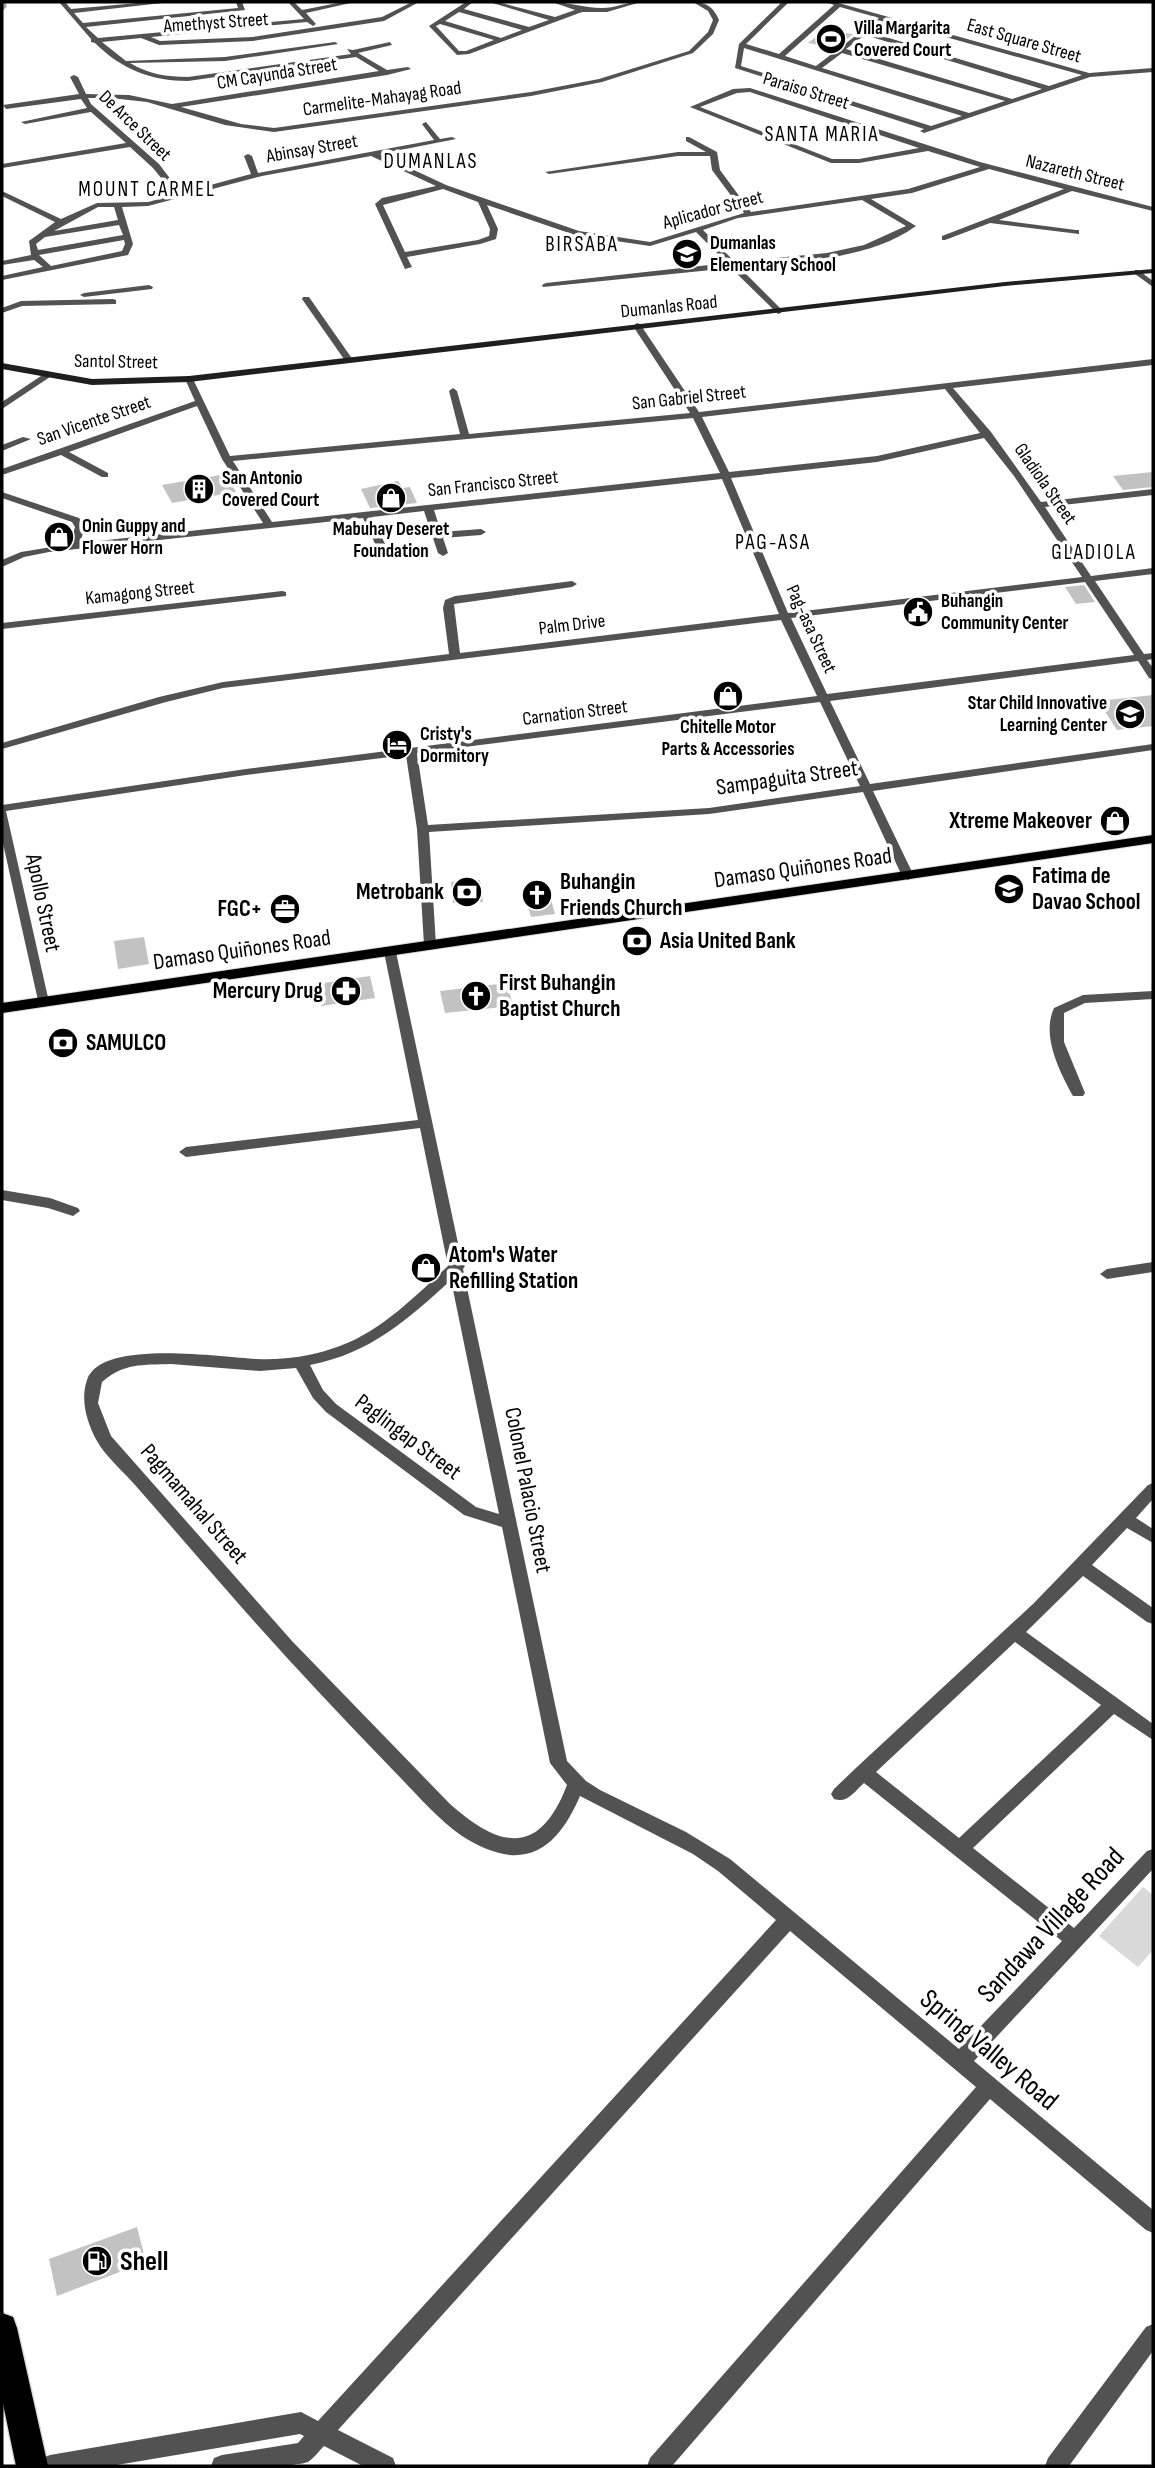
<svg xmlns="http://www.w3.org/2000/svg" width="1155" height="2468" font-family="'Sofia Sans Condensed',sans-serif">
<style>
.green{fill:#d9d9d9}
.lines{fill:none;stroke-linecap:round;stroke-linejoin:round}
.stream{stroke:#a0a0a0;stroke-width:3.5}
.building{fill:#c2c2c2}
.primary-casing{stroke:#dbdbdb;stroke-width:2}
.highway-casing{stroke:#dbdbdb;stroke-width:3}
.street{fill:#525252;fill-rule:evenodd}
.secondary{fill:#1f1f1f;fill-rule:evenodd}
.primary{fill:#000;fill-rule:evenodd}
.highway{fill:#000;fill-rule:evenodd}
.labels{text-anchor:middle;dominant-baseline:central;stroke-width:7;stroke-linejoin:round;paint-order:stroke}
.far-street-label{font-size:19px;fill:#000;stroke:#fff}
.far-poi-label{font-size:19px;font-weight:bold;fill:#000;stroke:#fff;text-anchor:start}
.far-neighbourhood-label{font-size:21px;letter-spacing:2px;fill:#000;stroke:#fff}
.street-label{font-size:23px;fill:#000;stroke:#fff}
.poi-label{font-size:23px;font-weight:bold;fill:#000;stroke:#fff;text-anchor:start}
.near-street-label{font-size:28px;fill:#000;stroke:#fff}
.near-poi-label{font-size:28px;font-weight:bold;fill:#000;stroke:#fff;text-anchor:start}
</style>
<rect width="100%" height="100%" fill="#fff"/>
<!-- green -->
<path class="green" d="M 1143,1887 L 1153,1895 L 1153,1950 L 1138,1967 L 1099,1936 Z"/>
<g class="lines">
<!-- stream -->
<path class="stream" d="M 2,9 L 5,6 L 3,2"/>
</g>
<!-- building -->
<g class="building">
<path d="M 825,30 L 853,34 L 836,48 L 808,43 Z"/>
<path d="M 1153,472 L 1153,487 L 1123,490 L 1113,476 Z"/>
<path d="M 226,474 L 236,492 L 172,503 L 162,485 Z"/>
<path d="M 398,481 L 403,488 L 410,487 L 417,503 L 370,508 L 361,489 Z"/>
<path d="M 1084,585 L 1095,602 L 1076,604 L 1065,587 Z"/>
<path d="M 1153,695 L 1153,726 L 1117,730 L 1098,701 Z"/>
<path d="M 480,880 L 483,902 L 453,903 L 451,882 Z"/>
<path d="M 547,886 L 555,914 L 531,917 L 523,889 Z"/>
<path d="M 144,937 L 149,964 L 118,969 L 114,941 Z"/>
<path d="M 370,976 L 375,998 L 321,1006 L 316,984 Z"/>
<path d="M 507,983 L 513,1006 L 445,1013 L 440,991 Z"/>
<path d="M 137,2227 L 146,2262 L 57,2296 L 49,2259 Z"/>
</g>
<g class="lines">
<!-- primary casing -->
<g class="primary-casing">
<path id="primary" d="M 1153,835 L 1153,843 L 2,1013 L 2,1003 Z"/>
</g>
<!-- highway casing -->
<g class="highway-casing">
<path id="highway" d="M 2,2313 L 13,2317 L 17,2328 L 48,2466 L 16,2466 L 2,2399 Z"/>
</g>
<!-- street -->
<g class="street">
<path d="M 59,2 L 65,2 L 71,9 L 149,2 L 171,2 L 74,13 L 83,23 L 238,8 L 236,2 L 242,2 L 245,10 L 86,27 L 98,38 L 304,19 L 288,2 L 294,2 L 302,10 L 343,2 L 355,2 L 306,13 L 316,24 L 313,26 L 307,22 L 151,37 L 160,41 L 253,37 L 382,17 L 412,2 L 419,2 L 384,21 L 253,41 L 159,45 L 141,38 L 102,42 L 126,61 L 225,57 L 335,42 L 338,44 L 225,61 L 130,63 C 148,74 167,77 188,77 L 351,54 L 347,49 L 353,50 L 390,42 L 392,45 L 358,53 L 387,70 L 408,67 L 411,69 L 387,75 L 181,107 L 241,124 L 274,128 L 531,92 L 599,79 L 689,51 L 708,32 L 713,20 L 708,11 L 693,2 C 707,2 714,8 719,20 L 713,34 L 693,53 L 602,82 L 531,96 L 274,132 L 225,125 L 147,102 L 111,98 L 88,98 L 91,104 L 159,164 L 181,193 L 251,174 L 244,156 L 248,154 L 252,156 L 258,173 L 434,140 L 422,124 L 426,122 L 440,139 L 452,137 L 456,139 L 380,154 L 446,185 L 579,231 L 650,242 L 744,213 L 712,170 L 710,156 L 678,156 L 549,174 L 545,172 L 678,152 L 706,152 L 686,141 L 686,137 L 689,137 L 717,152 L 720,170 L 751,212 L 908,189 L 980,167 L 928,151 L 859,163 L 831,163 L 690,107 L 733,89 L 750,88 L 980,162 L 1153,207 L 1153,211 L 1072,191 L 999,220 L 1076,230 L 1079,230 L 1079,234 L 990,223 L 945,240 L 942,240 L 942,236 L 1064,189 L 989,169 L 912,193 L 871,199 L 916,226 C 867,261 797,261 739,267 L 781,309 L 781,313 L 778,314 L 731,268 L 543,287 L 542,285 L 546,283 L 727,263 L 696,232 L 650,246 L 575,235 L 487,205 L 498,229 L 496,239 L 480,244 L 407,257 L 412,267 L 405,269 L 375,204 L 382,198 L 436,186 L 371,156 L 262,176 L 148,206 L 122,207 L 133,244 L 128,255 L 2,280 L 2,276 L 43,267 L 34,260 L 2,265 L 2,261 L 31,255 L 29,241 L 55,222 L 2,196 L 2,191 L 61,219 L 97,203 L 148,202 L 175,195 L 153,168 L 130,147 L 2,168 L 2,164 L 126,143 L 91,112 L 25,124 L 21,122 L 87,108 L 81,99 L 6,109 L 3,105 L 79,94 L 70,77 L 74,75 L 78,77 L 86,94 L 129,95 L 172,104 L 379,71 L 356,57 L 188,81 C 151,81 121,69 95,43 L 91,42 L 91,39 ZM 750,92 L 919,148 L 859,159 L 832,159 L 700,107 L 737,93 ZM 443,189 L 478,202 L 490,229 L 489,236 L 478,240 L 405,252 L 383,205 ZM 862,200 L 906,226 L 864,245 L 827,253 L 735,262 L 703,230 L 738,218 ZM 98,207 L 114,207 L 118,220 L 54,231 ZM 119,225 L 123,235 L 38,250 L 36,244 L 45,237 ZM 124,240 L 125,244 L 122,251 L 51,266 L 39,255 Z"/>
<path d="M 466,2 L 473,2 L 464,9 L 529,27 L 549,20 L 489,2 L 498,2 L 555,17 L 575,10 L 552,2 C 569,2 583,8 602,8 C 616,8 628,1 641,2 L 607,12 L 582,12 L 469,54 L 457,55 L 429,26 ZM 459,12 L 522,30 L 501,38 L 445,21 ZM 440,24 L 494,40 L 466,51 L 459,51 L 436,26 Z"/>
<path d="M 782,2 L 789,2 L 746,44 L 779,54 L 834,5 L 826,2 L 835,2 L 1089,73 L 1153,68 L 1153,72 L 1090,77 L 924,133 L 920,131 L 924,129 L 735,68 L 739,44 ZM 840,7 L 879,18 L 816,66 L 785,56 ZM 885,20 L 1082,75 L 1049,86 L 869,32 ZM 865,35 L 1042,89 L 1012,99 L 846,49 ZM 744,48 L 962,116 L 931,126 L 741,66 ZM 842,53 L 1005,101 L 969,113 L 822,68 Z"/>
<path d="M 1138,270 L 1153,281 L 1153,287 L 1135,274 L 1135,270 Z"/>
<path d="M 149,285 L 153,287 L 152,289 L 84,297 L 80,295 L 84,293 Z"/>
<path d="M 303,297 L 309,297 L 353,360 L 352,362 L 346,362 L 302,299 Z"/>
<path d="M 113,299 L 116,300 L 116,304 L 22,306 L 2,313 L 2,308 L 21,301 Z"/>
<path d="M 637,323 L 640,324 L 699,412 L 1153,359 L 1153,365 L 953,388 L 991,432 L 1041,502 L 1153,489 L 1153,495 L 1045,507 L 1091,576 L 1153,568 L 1153,574 L 1095,581 L 1144,654 L 1153,653 L 1153,659 L 1147,660 L 1153,668 L 1153,679 L 1149,678 L 1138,661 L 830,701 L 870,784 L 1153,744 L 1153,750 L 873,791 L 914,876 L 908,880 L 902,876 L 863,792 L 709,814 L 429,832 L 436,945 L 430,949 L 424,945 L 417,829 L 406,755 L 246,775 L 6,811 L 49,1002 L 47,1005 L 39,1005 L 2,839 L 2,805 L 246,769 L 817,696 L 781,620 L 223,688 L 166,702 L 2,749 L 2,743 L 159,697 L 223,682 L 449,654 L 443,608 L 445,600 L 455,596 L 572,581 L 577,584 L 572,587 L 454,604 L 460,653 L 779,614 L 722,479 L 434,510 L 441,532 L 481,529 L 486,532 L 481,535 L 443,538 L 448,553 L 443,556 L 438,553 L 424,511 L 372,517 L 388,550 L 383,553 L 378,550 L 363,518 L 49,552 L 24,557 L 2,567 L 2,560 L 21,552 L 70,544 L 75,527 L 72,522 L 2,498 L 2,492 L 79,518 L 85,527 L 80,543 L 263,523 L 222,459 L 197,406 L 69,452 L 108,473 L 108,477 L 102,477 L 61,455 L 2,475 L 2,469 L 195,401 L 185,379 L 189,376 L 193,379 L 230,456 L 460,434 L 449,391 L 453,388 L 457,391 L 469,434 L 690,413 L 633,326 ZM 945,389 L 980,433 L 877,456 L 729,472 L 702,417 ZM 693,418 L 720,473 L 272,522 L 233,461 ZM 984,438 L 1014,476 L 1082,577 L 788,613 L 731,478 L 877,462 ZM 1085,582 L 1134,655 L 827,694 L 791,618 ZM 820,702 L 860,786 L 709,808 L 428,825 L 417,753 Z"/>
<path d="M 47,372 L 51,375 L 50,377 L 2,409 L 2,402 Z"/>
<path d="M 23,437 L 31,439 L 2,451 L 2,445 Z"/>
<path d="M 282,591 L 286,592 L 286,596 L 2,629 L 2,623 Z"/>
<path d="M 390,948 L 396,952 L 462,1262 L 465,1266 L 463,1269 L 567,1761 L 586,1781 L 600,1790 L 686,1832 L 730,1859 L 959,2049 L 1062,1941 L 864,1783 C 855,1791 847,1804 834,1799 L 831,1794 L 834,1789 L 857,1767 L 1034,1603 L 1148,1485 L 1153,1483 L 1153,1499 L 1136,1518 L 1153,1529 L 1153,1543 L 1127,1528 L 1092,1565 L 1153,1608 L 1153,1624 L 1147,1622 L 1083,1576 L 1026,1632 L 1153,1724 L 1153,1740 L 1114,1714 L 973,1848 L 1074,1928 L 1147,1851 L 1153,1849 L 1153,1869 L 974,2061 L 1153,2210 L 1153,2233 L 1146,2230 L 990,2099 L 672,2466 L 647,2466 L 650,2458 L 976,2087 L 790,1931 L 338,2430 L 393,2458 L 396,2466 L 363,2466 L 324,2446 C 319,2451 314,2458 308,2462 C 290,2468 232,2467 211,2466 L 214,2458 L 222,2455 L 298,2443 L 304,2436 L 300,2434 L 111,2466 L 39,2466 L 42,2458 L 50,2455 L 301,2412 L 318,2421 L 776,1920 L 718,1871 L 693,1854 L 580,1796 C 567,1826 547,1858 510,1855 C 493,1853 476,1845 462,1836 C 435,1817 414,1791 391,1768 C 336,1711 282,1654 230,1594 C 198,1558 167,1521 135,1485 C 123,1471 106,1457 97,1441 C 87,1423 80,1400 87,1380 C 101,1338 223,1358 257,1359 C 281,1360 308,1357 331,1349 C 378,1335 413,1298 448,1266 L 420,1128 L 186,1157 L 179,1152 L 186,1147 L 418,1120 L 384,952 ZM 451,1280 L 499,1514 L 476,1507 L 336,1404 L 323,1390 L 310,1365 C 371,1353 407,1320 451,1280 ZM 171,1364 L 260,1371 L 296,1368 L 313,1398 L 326,1412 L 464,1515 L 502,1527 L 550,1763 L 567,1785 C 539,1858 499,1848 449,1803 L 292,1641 L 111,1436 L 98,1403 L 102,1382 C 124,1363 142,1365 171,1364 ZM 1015,1642 L 1101,1705 L 959,1838 L 876,1772 Z"/>
<path d="M 1153,991 L 1153,999 L 1085,1003 L 1064,1013 L 1064,1042 L 1085,1093 L 1083,1096 L 1073,1096 C 1060,1072 1041,1036 1054,1008 L 1083,995 Z"/>
<path d="M 2,1190 L 50,1198 L 78,1208 L 80,1211 L 73,1216 L 48,1208 L 2,1200 Z"/>
<path d="M 1153,1262 L 1153,1272 L 1107,1279 L 1100,1274 L 1107,1269 Z"/>
<path d="M 1153,2324 L 1153,2351 L 1069,2466 L 1045,2466 L 1048,2458 L 1146,2327 Z"/>
</g>
<!-- secondary -->
<path class="secondary" d="M 1153,269 L 1153,273 L 1005,286 L 189,382 L 92,385 L 2,369 L 2,363 L 92,379 L 189,376 L 1005,282 Z"/>
<!-- primary -->
<use href="#primary" class="primary"/>
<!-- highway -->
<use href="#highway" class="highway"/>
</g>
<!-- icons -->
<defs>
<g id="stadium-disc" transform="scale(1.575)"><circle r="9.5" fill="#000" stroke="#fff"/><path d="M0-5a6.5 5 0 1 0 0 10a6.5 5 0 1 0 0-10ZM-3.5-1.8h7v3.6h-7Z" fill="#fff"/></g>
<g id="school-disc" transform="scale(1.575)"><circle r="9.5" fill="#000" stroke="#fff"/><path d="M0-5L7-2L0 1L-7-2ZM-4 1L0 2.5L4 1V4Q0 6-4 4Z" fill="#fff"/></g>
<g id="building-disc" transform="scale(1.575)"><circle r="9.5" fill="#000" stroke="#fff"/><path d="M-4-6H4V6H1V3H-1V6H-4ZM-2.5-4.3h1.7v1.8h-1.7ZM.8-4.3h1.7v1.8H.8ZM-2.5-1h1.7V.8h-1.7ZM.8-1h1.7V.8H.8Z" fill="#fff"/></g>
<g id="shop-disc" transform="scale(1.575)"><circle r="9.5" fill="#000" stroke="#fff"/><path d="M-5-2.5h2.3a2.7 3.5 0 0 1 5.4 0H5L5.5 6h-11ZM-1.5-2.5h3a1.5 2.3 0 0 0-3 0Z" fill="#fff"/></g>
<g id="civic-disc" transform="scale(1.575)"><circle r="9.5" fill="#000" stroke="#fff"/><path d="M-.6-6.5H3V-4.5H.6V-3L4-1V1h2V6H-6V1h2V-1L-.6-3ZM-1.2 2.5V6h2.4V2.5Z" fill="#fff"/></g>
<g id="hotel-disc" transform="scale(1.575)"><circle r="9.5" fill="#000" stroke="#fff"/><path d="M-6-4.5h1.5V1H6V5H4.5V3h-9V5H-6ZM-4 0a1.8 1.8 0 1 1 3.6 0ZM.5 0V-2.5h3Q6-2.5 6 0Z" fill="#fff"/></g>
<g id="bank-disc" transform="scale(1.575)"><circle r="9.5" fill="#000" stroke="#fff"/><path d="M-6-4H6V4H-6ZM0-2.3a2.3 2.3 0 1 0 0 4.6a2.3 2.3 0 1 0 0-4.6Z" fill="#fff"/></g>
<g id="church-disc" transform="scale(1.575)"><circle r="9.5" fill="#000" stroke="#fff"/><path d="M-1.2-6h2.4v3.5h3.3v2.4h-3.3V6h-2.4V-.1h-3.3v-2.4h3.3Z" fill="#fff"/></g>
<g id="office-disc" transform="scale(1.575)"><circle r="9.5" fill="#000" stroke="#fff"/><path d="M-6-3h4V-5.5h4V-3h4V5H-6ZM-1-4.5V-3h2v-1.5ZM-6 0V1H6V0Z" fill="#fff"/></g>
<g id="pharmacy-disc" transform="scale(1.575)"><circle r="9.5" fill="#000" stroke="#fff"/><path d="M-2-6h4v4h4v4h-4v4h-4v-4h-4v-4h4Z" fill="#fff"/></g>
<g id="fuel-disc" transform="scale(1.575)"><circle r="9.5" fill="#000" stroke="#fff"/><path d="M-5.5-6h7V0h2V4h1.3V-2.5L3-4.5l.8-.8L6-3V5H2.5V1h-1V6h-7ZM-4.2-4.7v3.2H.2V-4.7Z" fill="#fff"/></g>
</defs>
<g fill-rule="evenodd">
<use href="#stadium-disc" x="831" y="39"/>
<use href="#school-disc" x="687" y="254"/>
<use href="#building-disc" x="199" y="489"/>
<use href="#shop-disc" x="391" y="498"/>
<use href="#shop-disc" x="59" y="537"/>
<use href="#civic-disc" x="918" y="612"/>
<use href="#shop-disc" x="728" y="696"/>
<use href="#school-disc" x="1130" y="714"/>
<use href="#hotel-disc" x="397" y="745"/>
<use href="#shop-disc" x="1115" y="821"/>
<use href="#school-disc" x="1009" y="889"/>
<use href="#bank-disc" x="467" y="892"/>
<use href="#church-disc" x="537" y="895"/>
<use href="#office-disc" x="285" y="909"/>
<use href="#bank-disc" x="637" y="941"/>
<use href="#pharmacy-disc" x="346" y="991"/>
<use href="#church-disc" x="476" y="996"/>
<use href="#bank-disc" x="63" y="1043"/>
<use href="#shop-disc" x="426" y="1268"/>
<use href="#fuel-disc" x="97" y="2261"/>
</g>
<g class="labels">
<!-- far-street labels -->
<g class="far-street-label">
<text transform="translate(216 23) rotate(-4)">Amethyst Street</text>
<text transform="translate(1024 41) rotate(16)">East Square Street</text>
<text transform="translate(277 74) rotate(-9)">CM Cayunda Street</text>
<text transform="translate(806 91) rotate(17)">Paraiso Street</text>
<text transform="translate(382 99) rotate(-8)">Carmelite-Mahayag Road</text>
<text transform="translate(135 126) rotate(44)">De Arce Street</text>
<text transform="translate(312 149) rotate(-10)">Abinsay Street</text>
<text transform="translate(1075 173) rotate(14)">Nazareth Street</text>
<text transform="translate(713 210) rotate(-15)">Aplicador Street</text>
<text transform="translate(669 307) rotate(-6)">Dumanlas Road</text>
<text transform="translate(116 362) rotate(1)">Santol Street</text>
<text transform="translate(689 398) rotate(-6)">San Gabriel Street</text>
<text transform="translate(94 421) rotate(-19)">San Vicente Street</text>
<text transform="translate(493 484) rotate(-6)">San Francisco Street</text>
<text transform="translate(1045 484) rotate(55)">Gladiola Street</text>
<text transform="translate(140 593) rotate(-6)">Kamagong Street</text>
<text transform="translate(572 625) rotate(-7)">Palm Drive</text>
<text transform="translate(811 629) rotate(65)">Pag-asa Street</text>
<text transform="translate(575 713) rotate(-7)">Carnation Street</text>
</g>
<!-- far-poi labels -->
<g class="far-poi-label">
<text x="854" y="28">Villa Margarita<tspan x="854" dy="22">Covered Court</tspan></text>
<text x="710" y="243">Dumanlas<tspan x="710" dy="22">Elementary School</tspan></text>
<text x="222" y="478">San Antonio<tspan x="222" dy="22">Covered Court</tspan></text>
<text x="82" y="526">Onin Guppy and<tspan x="82" dy="22">Flower Horn</tspan></text>
<text x="391" y="529" text-anchor="middle">Mabuhay Deseret<tspan x="391" dy="22">Foundation</tspan></text>
<text x="941" y="601">Buhangin<tspan x="941" dy="22">Community Center</tspan></text>
<text x="1107" y="703" text-anchor="end">Star Child Innovative<tspan x="1107" dy="22">Learning Center</tspan></text>
<text x="728" y="727" text-anchor="middle">Chitelle Motor<tspan x="728" dy="22">Parts &amp; Accessories</tspan></text>
<text x="420" y="734">Cristy's<tspan x="420" dy="22">Dormitory</tspan></text>
</g>
<!-- far-neighbourhood labels -->
<g class="far-neighbourhood-label">
<text x="822" y="134">SANTA MARIA</text>
<text x="431" y="161">DUMANLAS</text>
<text x="147" y="189">MOUNT CARMEL</text>
<text x="582" y="244">BIRSABA</text>
<text x="773" y="542">PAG-ASA</text>
<text x="1094" y="552">GLADIOLA</text>
</g>
<!-- street labels -->
<g class="street-label">
<text transform="translate(787 778) rotate(-8)">Sampaguita Street</text>
<text transform="translate(803 868) rotate(-8)">Damaso Quiñones Road</text>
<text transform="translate(43 903) rotate(78)">Apollo Street</text>
<text transform="translate(242 950) rotate(-8)">Damaso Quiñones Road</text>
<text transform="translate(408 1437) rotate(37)">Paglingap Street</text>
<text transform="translate(528 1490) rotate(79)">Colonel Palacio Street</text>
<text transform="translate(194 1504) rotate(49)">Pagmamahal Street</text>
</g>
<!-- poi labels -->
<g class="poi-label">
<text x="1092" y="821" text-anchor="end">Xtreme Makeover</text>
<text x="1032" y="876">Fatima de<tspan x="1032" dy="26">Davao School</tspan></text>
<text x="560" y="882">Buhangin<tspan x="560" dy="26">Friends Church</tspan></text>
<text x="444" y="892" text-anchor="end">Metrobank</text>
<text x="262" y="909" text-anchor="end">FGC+</text>
<text x="660" y="941">Asia United Bank</text>
<text x="499" y="983">First Buhangin<tspan x="499" dy="26">Baptist Church</tspan></text>
<text x="323" y="991" text-anchor="end">Mercury Drug</text>
<text x="86" y="1043">SAMULCO</text>
<text x="449" y="1255">Atom's Water<tspan x="449" dy="26">Refilling Station</tspan></text>
</g>
<!-- near-street labels -->
<g class="near-street-label">
<text transform="translate(1051 1925) rotate(-47)">Sandawa Village Road</text>
<text transform="translate(989 2050) rotate(40)">Spring Valley Road</text>
</g>
<!-- near-poi labels -->
<g class="near-poi-label">
<text x="120" y="2261">Shell</text>
</g>
</g>
<!-- border -->
<rect width="1155" height="2468" fill="none" stroke="#000000" stroke-width="7"/>
</svg>
